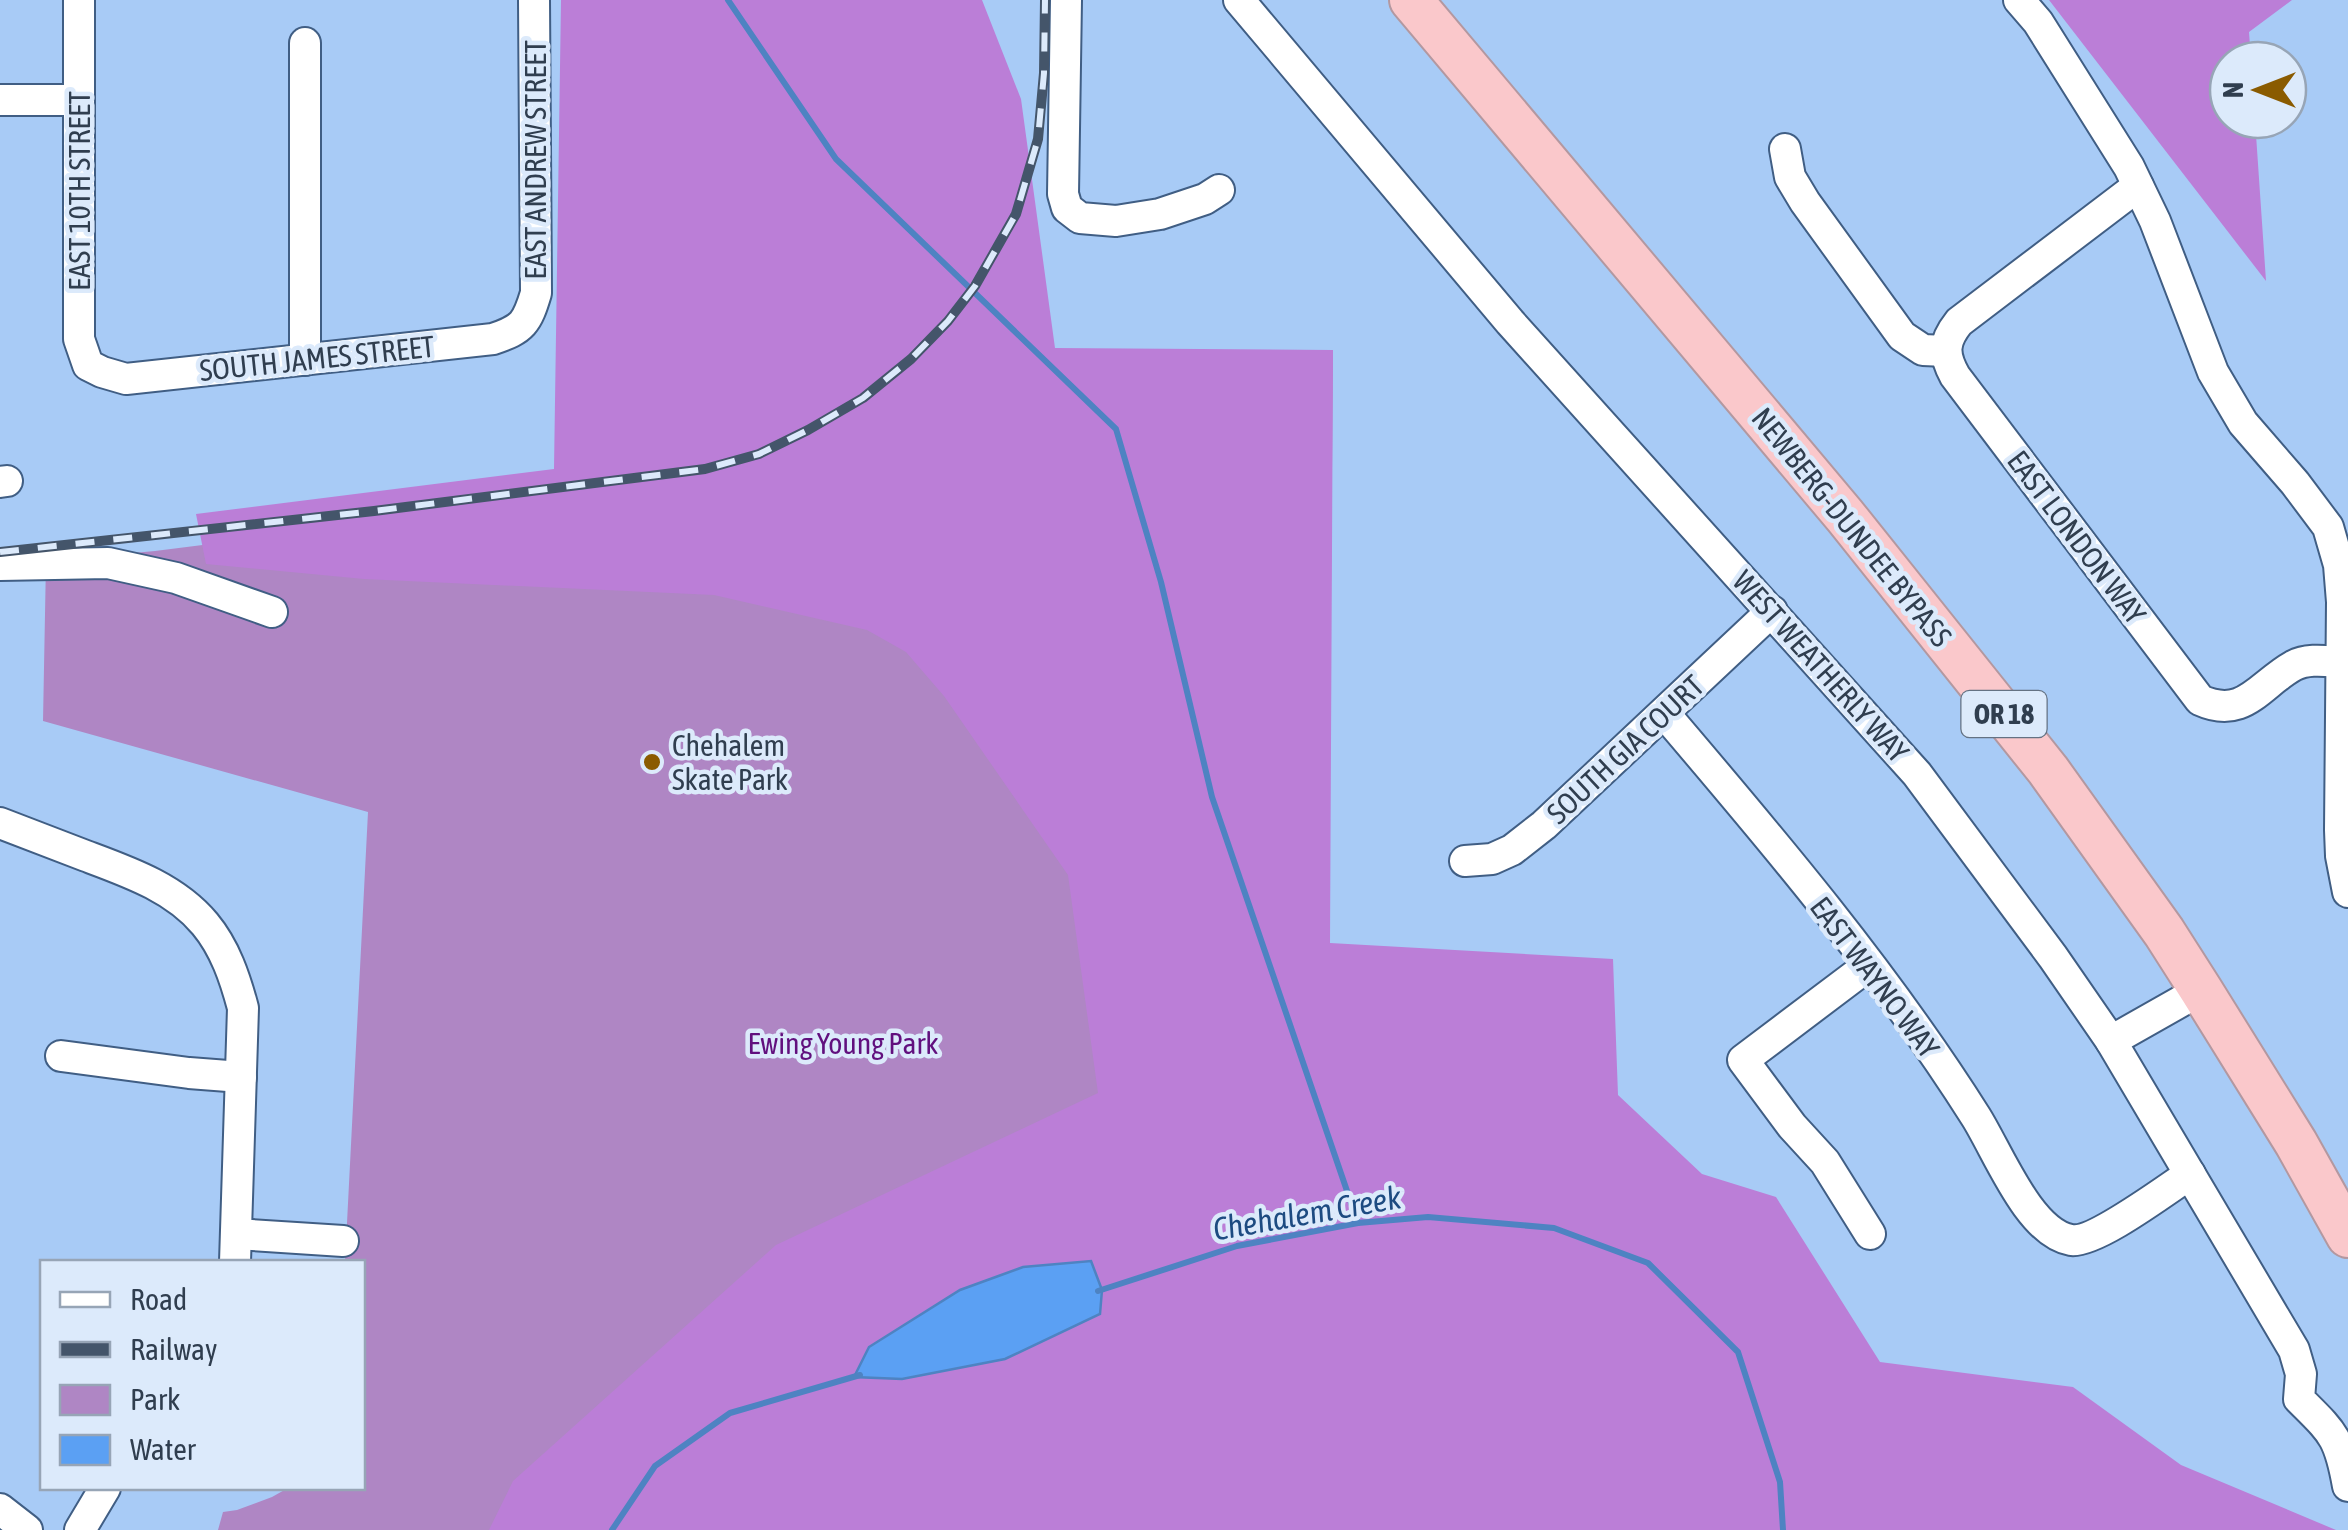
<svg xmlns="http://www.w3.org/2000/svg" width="2348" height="1530" font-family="'Asap Condensed',sans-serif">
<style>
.green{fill:#af86c4}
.forest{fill:#bb7ed7}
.water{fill:#5ba0f3;stroke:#4e83c2;stroke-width:2.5}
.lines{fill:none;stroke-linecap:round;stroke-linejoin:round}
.stream{stroke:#4e83c2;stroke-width:6}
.minor-casing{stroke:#405e84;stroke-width:34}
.highway-casing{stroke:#b398a0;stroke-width:46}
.minor{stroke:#fff;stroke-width:30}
.highway{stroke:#fac8cb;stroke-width:42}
.rail-casing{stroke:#44556a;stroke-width:10}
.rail{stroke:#dceafb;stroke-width:6;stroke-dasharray:19;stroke-linecap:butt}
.poi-dot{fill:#8a5b00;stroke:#dceafb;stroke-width:4}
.labels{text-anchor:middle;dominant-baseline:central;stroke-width:9;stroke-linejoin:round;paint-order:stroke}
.shield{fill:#dceafb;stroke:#647283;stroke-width:2.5}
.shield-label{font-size:28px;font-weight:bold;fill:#303e4f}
.street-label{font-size:30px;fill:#303e4f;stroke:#dceafb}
.poi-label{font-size:30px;fill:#303e4f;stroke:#dceafb;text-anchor:start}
.park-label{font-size:30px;fill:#61107e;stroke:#dceafb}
.water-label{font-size:32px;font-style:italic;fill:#1d4b81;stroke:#dceafb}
</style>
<rect width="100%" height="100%" fill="#a8cbf6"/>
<!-- green -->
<path class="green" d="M 1333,350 L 1323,1530 L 218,1530 L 223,1512 L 237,1510 L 272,1497 L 288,1488 L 362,1488 L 362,1262 L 345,1262 L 368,812 L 43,721 L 46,561 L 155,551 L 680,485 Z"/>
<!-- forest -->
<g class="forest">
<path d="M 561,0 L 982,0 L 1021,99 L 1055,348 L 1333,350 L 1330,943 L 1613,959 L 1618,1095 L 1702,1174 L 1776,1197 L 1880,1362 L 2073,1387 L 2181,1465 L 2336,1530 L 489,1530 L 513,1481 L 776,1245 L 1098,1093 L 1068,875 L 944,696 L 906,652 L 867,630 L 714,595 L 364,579 L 206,564 L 196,514 L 554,469 Z"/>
<path d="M 2049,0 L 2292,0 L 2249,32 L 2251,60 L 2228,60 L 2228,120 L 2255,120 L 2266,281 Z"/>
</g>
<!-- water -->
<path class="water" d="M 1091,1261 L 1102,1290 L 1100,1314 L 1005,1359 L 902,1379 L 854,1377 L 869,1347 L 960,1290 L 1023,1267 Z"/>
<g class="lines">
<!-- stream -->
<g class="stream">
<path d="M 728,0 L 836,159 L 1116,429 L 1161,582 L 1212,797 L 1358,1223"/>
<path d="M 1098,1291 L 1237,1246 L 1358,1223 L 1428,1217 L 1554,1228 L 1648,1263 L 1738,1352 L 1780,1482 L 1783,1530"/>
<path d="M 612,1530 L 655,1466 L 730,1413 L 860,1375"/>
</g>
<!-- minor casing -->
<g class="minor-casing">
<g id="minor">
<path d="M 79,0 L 79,339 L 88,365 L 102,372 L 126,379 L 493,339 C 523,329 527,323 536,293 L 534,0"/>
<path d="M 1066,0 L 1063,194 L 1067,208 L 1080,218 L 1116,221 L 1160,214 L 1205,199 L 1219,190"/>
<path d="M 1239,0 L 1510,322 L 1917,774 L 2053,957 L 2111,1041 L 2294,1350 L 2301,1374 L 2299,1399 C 2333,1433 2339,1436 2348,1486"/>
<path d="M 2019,0 L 2038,22 L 2129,167 L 2155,221 L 2213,372 L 2243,423 L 2295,483 L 2328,527 L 2339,565 L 2342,602 L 2340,830 L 2341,856 L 2348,892"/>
<path d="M 305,43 L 305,360"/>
<path d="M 0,100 L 79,100"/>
<path d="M 1785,149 L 1790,177 L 1805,202 L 1902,336 L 1923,350 L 1946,351"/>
<path d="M 2138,186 L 1959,322 C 1943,342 1943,354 1955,376 L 2200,700 C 2244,720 2259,685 2293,666 C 2307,658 2326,661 2342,662"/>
<path d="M 0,482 L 7,481"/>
<path d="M 0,565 L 108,563 L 176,578 L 272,612"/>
<path d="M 1664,713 C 1774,842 1885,973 1976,1117 C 1998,1152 2029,1233 2071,1240 C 2094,1244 2167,1189 2190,1174"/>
<path d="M 0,823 C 29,834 58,845 86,856 C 129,872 175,888 205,924 C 225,948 235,978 243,1008 L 235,1262"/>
<path d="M 1465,861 L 1492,859 L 1512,850 L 1544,825 L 1772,611"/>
<path d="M 1869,965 L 1743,1060 L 1792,1126 L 1825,1162 L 1870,1234"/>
<path d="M 2111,1041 L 2201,990"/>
<path d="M 61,1056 L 189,1073 L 241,1077"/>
<path d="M 236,1234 L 343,1241"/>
<path d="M 0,1509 L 27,1530"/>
<path d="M 80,1530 L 105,1488"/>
</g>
</g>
<!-- highway casing -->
<g class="highway-casing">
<path id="highway" d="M 1411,0 L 1845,516 L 2048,770 L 2164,932 L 2201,990 L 2296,1143 L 2348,1236"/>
</g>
<!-- minor -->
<use href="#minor" class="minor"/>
<!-- highway -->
<use href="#highway" class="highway"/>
<!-- rail casing -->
<g class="rail-casing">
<path id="rail" d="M 0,552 L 374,511 L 705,469 L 759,454 L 808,430 L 863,398 L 911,359 L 948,321 L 975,286 L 1016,214 L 1038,139 L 1044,73 L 1045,0"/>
</g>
<!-- rail -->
<use href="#rail" class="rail"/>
</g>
<!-- markers -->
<circle class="poi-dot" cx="652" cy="762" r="10"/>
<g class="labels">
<!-- shield labels -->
<rect class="shield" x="1961.5" y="691" width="85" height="46" rx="8"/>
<g class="shield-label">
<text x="2004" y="714">OR 18</text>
</g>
<!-- street labels -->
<g class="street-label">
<text transform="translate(535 160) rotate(-90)">EAST ANDREW STREET</text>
<text transform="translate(79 191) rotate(-90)">EAST 10TH STREET</text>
<text transform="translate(317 358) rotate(-6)">SOUTH JAMES STREET</text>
<text transform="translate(1852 527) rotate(51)">NEWBERG-DUNDEE BYPASS</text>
<text transform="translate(2077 537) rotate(53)">EAST LONDON WAY</text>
<text transform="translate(1821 666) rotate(48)">WEST WEATHERLY WAY</text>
<text transform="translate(1625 749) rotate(-43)">SOUTH GIA COURT</text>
<text transform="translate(1875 977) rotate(53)">EAST WAYNO WAY</text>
</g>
<!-- poi labels -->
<g class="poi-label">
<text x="672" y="745">Chehalem<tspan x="672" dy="34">Skate Park</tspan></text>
</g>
<!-- park labels -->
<g class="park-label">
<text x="843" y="1043">Ewing Young Park</text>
</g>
<!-- water labels -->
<g class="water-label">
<text transform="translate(1307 1213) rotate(-10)">Chehalem Creek</text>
</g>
</g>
<!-- legend -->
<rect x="40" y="1260" width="325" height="230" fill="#dceafb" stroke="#97a5b6" stroke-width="2.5"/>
<rect x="60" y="1292" width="50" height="15" fill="#ffffff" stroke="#97a5b6" stroke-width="2.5"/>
<text x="130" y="1310" font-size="30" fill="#303e4f">Road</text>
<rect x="60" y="1342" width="50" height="15" fill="#44556a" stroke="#97a5b6" stroke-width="2.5"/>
<text x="130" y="1360" font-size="30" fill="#303e4f">Railway</text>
<rect x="60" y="1385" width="50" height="30" fill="#af86c4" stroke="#97a5b6" stroke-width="2.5"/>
<text x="130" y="1410" font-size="30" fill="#303e4f">Park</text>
<rect x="60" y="1435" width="50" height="30" fill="#5ba0f3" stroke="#97a5b6" stroke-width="2.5"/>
<text x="130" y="1460" font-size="30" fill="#303e4f">Water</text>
<!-- north arrow -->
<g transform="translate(2258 90) rotate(270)"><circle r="48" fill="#dceafb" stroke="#97a5b6" stroke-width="2.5"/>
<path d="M0-8L18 38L0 25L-18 38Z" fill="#8a5b00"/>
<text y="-15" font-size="28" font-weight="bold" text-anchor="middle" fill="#303e4f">N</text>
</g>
</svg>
